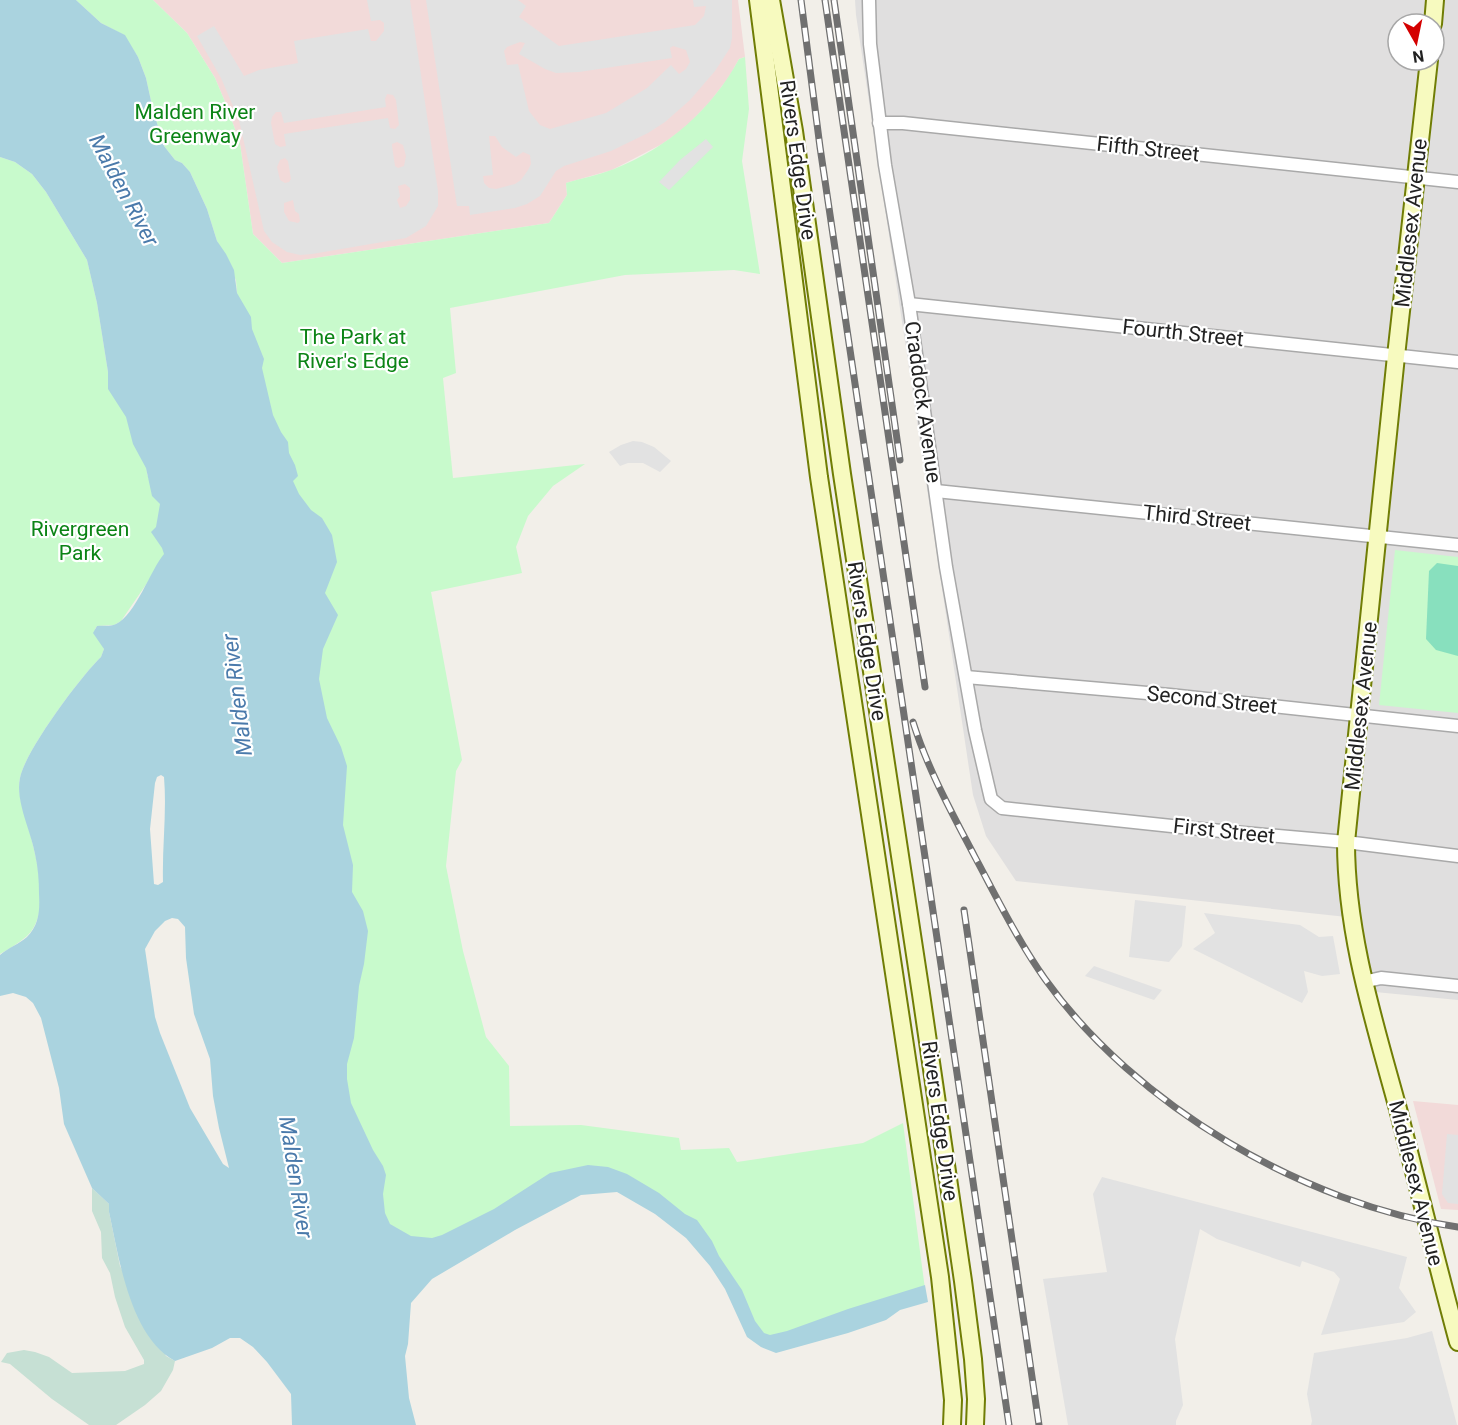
<svg xmlns="http://www.w3.org/2000/svg" width="1458" height="1425" font-family="Roboto,sans-serif">
<style>
.residential{fill:#e0dfdf;fill-rule:evenodd}
.commercial{fill:#f2dad9}
.wetland{fill:#c6e0d4}
.park{fill:#c8facc}
.pitch{fill:#88e0be}
.parking{fill:#e2e2e2;fill-rule:evenodd}
.water{fill:#aad3df;fill-rule:evenodd}
.lines{fill:none;stroke-linecap:round;stroke-linejoin:round}
.minor-casing{stroke:#a9a9a9;stroke-width:15}
.secondary-casing{stroke:#707d05;stroke-width:20}
.minor{stroke:#fff;stroke-width:12}
.secondary{stroke:#f7fabf;stroke-width:16}
.rail-casing{stroke:#707070;stroke-width:7}
.rail{stroke:#fff;stroke-width:4.5;stroke-dasharray:14;stroke-linecap:butt}
.labels{text-anchor:middle;dominant-baseline:central;stroke-width:4.5;stroke-linejoin:round;paint-order:stroke}
.park-label{font-size:21px;fill:#0c8416;stroke:#fff}
.street-label{font-size:21px;fill:#222;stroke:#fff}
.water-label{font-size:22px;font-style:italic;fill:#4a7aab;stroke:#fff}
</style>
<rect width="100%" height="100%" fill="#f2efe9"/>
<!-- residential -->
<path class="residential" d="M 855,0 L 1458,0 L 1458,1000 L 1375,992 L 1356,918 L 1016,881 L 986,836 L 973,795 L 856,15 ZM 1398,24 L 1434,24 L 1434,60 L 1398,60 Z"/>
<!-- commercial -->
<g class="commercial">
<path d="M 153,0 L 738,0 L 745,57 L 739,59 L 729,77 L 709,103 L 685,128 L 662,144 L 612,170 L 566,183 L 567,195 L 549,223 L 282,263 L 253,234 L 240,144 L 228,109 L 215,78 L 187,33 Z"/>
<path d="M 1413,1101 L 1458,1105 L 1458,1210 L 1441,1209 Z"/>
</g>
<!-- wetland -->
<path class="wetland" d="M 92,1188 L 109,1204 L 109,1212 L 120,1266 L 166,1356 L 175,1361 L 173,1370 L 161,1391 L 145,1405 L 116,1425 L 89,1425 L 52,1399 L 10,1364 L 1,1362 L 7,1353 L 24,1350 L 35,1352 L 49,1357 L 72,1373 L 125,1371 L 144,1364 L 144,1360 L 125,1327 L 115,1297 L 110,1273 L 102,1258 L 101,1232 L 92,1211 Z"/>
<!-- park -->
<g class="park">
<path d="M 76,0 L 153,0 L 187,33 L 215,78 L 228,109 L 240,144 L 253,234 L 282,263 L 549,223 L 567,195 L 566,183 C 582,178 599,175 614,169 C 668,148 712,109 739,59 L 745,57 L 749,109 L 742,161 L 760,274 L 734,270 L 625,275 L 450,308 L 456,373 L 443,378 L 453,478 L 585,464 L 553,486 L 528,516 L 516,547 L 522,573 L 431,592 L 462,760 L 456,771 L 446,866 L 463,951 L 486,1037 L 509,1066 L 510,1126 L 581,1125 L 679,1138 L 681,1150 L 729,1148 L 737,1162 L 863,1143 L 903,1123 L 925,1289 L 762,1340 L 738,1288 L 626,1177 L 434,1242 L 401,1237 L 386,1225 L 347,1103 L 347,892 L 322,720 L 314,679 L 320,592 L 269,417 L 237,293 L 236,280 L 217,241 L 207,209 L 190,172 L 182,163 L 175,160 L 164,146 L 153,110 L 146,78 L 138,57 L 124,35 L 101,23 Z"/>
<path d="M 0,157 L 15,162 L 32,174 L 46,192 L 87,260 L 97,303 L 108,372 L 146,454 L 147,474 L 155,494 L 162,502 L 171,548 L 121,621 L 114,625 L 97,626 L 95,629 L 104,649 L 101,657 C 81,676 25,751 20,778 C 17,792 23,809 27,823 C 35,852 53,912 27,936 C 19,943 9,949 0,954 Z"/>
<path d="M 1395,550 L 1458,557 L 1458,713 L 1379,705 Z"/>
</g>
<!-- pitch -->
<path class="pitch" d="M 1437,563 L 1458,566 L 1458,656 L 1436,650 L 1426,639 L 1429,571 Z"/>
<!-- parking -->
<g class="parking">
<path d="M 367,0 L 410,0 L 438,191 L 438,206 L 426,226 L 406,238 L 312,254 L 300,255 L 287,252 L 272,242 L 264,231 L 239,120 L 221,78 L 197,36 L 214,26 L 244,76 L 259,70 L 298,63 L 294,41 L 368,29 L 371,41 L 376,41 L 384,31 L 384,23 L 380,20 L 371,21 ZM 387,94 L 393,95 L 396,100 L 399,125 L 395,129 L 390,128 L 388,118 L 284,134 L 286,146 L 280,147 L 275,144 L 271,123 L 272,117 L 276,112 L 281,112 L 284,123 L 386,107 L 385,99 ZM 397,142 L 403,145 L 406,156 L 404,166 L 398,168 L 395,166 L 392,146 L 392,144 ZM 285,158 L 288,161 L 291,179 L 289,182 L 285,183 L 280,180 L 277,167 L 280,160 ZM 405,184 L 410,188 L 410,200 L 406,206 L 400,208 L 397,200 L 400,196 L 398,186 ZM 293,200 L 295,211 L 299,214 L 300,221 L 298,223 L 289,221 L 284,212 L 284,203 Z"/>
<path d="M 426,0 L 518,0 L 526,6 L 519,17 L 559,46 L 695,25 L 704,16 L 706,6 L 694,7 L 693,0 L 732,0 L 732,38 L 730,48 L 715,71 L 690,100 L 665,122 L 648,133 L 611,151 L 564,166 L 556,171 L 540,196 L 527,204 L 515,208 L 470,215 L 469,206 L 457,206 ZM 520,42 L 525,43 L 519,54 L 545,69 L 556,73 L 579,72 L 672,58 L 670,48 L 673,46 L 686,50 L 690,62 L 686,69 L 679,74 L 671,65 L 647,88 L 606,113 L 550,129 L 540,125 L 529,111 L 518,64 L 507,65 L 504,51 L 507,47 ZM 489,136 L 495,136 L 502,147 L 516,157 L 523,152 L 530,155 L 531,164 L 528,170 L 521,180 L 515,184 L 496,189 L 489,188 L 484,183 L 483,176 L 493,175 Z"/>
<path d="M 706,139 L 713,147 L 669,190 L 659,182 L 680,160 Z"/>
<path d="M 633,441 L 642,442 L 654,447 L 671,461 L 660,472 L 643,463 L 628,463 L 620,466 L 609,452 L 621,445 Z"/>
<path d="M 1135,900 L 1186,906 L 1182,946 L 1169,962 L 1129,957 Z"/>
<path d="M 1204,913 L 1300,925 L 1319,937 L 1333,936 L 1340,974 L 1322,976 L 1304,971 L 1308,992 L 1302,1003 L 1193,949 L 1215,933 Z"/>
<path d="M 1094,966 L 1162,990 L 1154,1000 L 1085,976 Z"/>
<path d="M 1447,1134 L 1458,1135 L 1458,1204 L 1448,1203 L 1442,1194 Z"/>
<path d="M 1102,1177 L 1407,1257 L 1399,1288 L 1416,1312 L 1404,1322 L 1321,1335 L 1340,1279 L 1334,1272 L 1302,1261 L 1300,1267 L 1217,1239 L 1200,1229 L 1175,1339 L 1183,1405 L 1176,1421 L 1176,1425 L 1068,1425 L 1043,1279 L 1107,1272 L 1093,1194 Z"/>
<path d="M 1432,1331 L 1457,1425 L 1311,1425 L 1312,1421 L 1307,1394 L 1314,1353 L 1407,1338 Z"/>
</g>
<!-- water -->
<path class="water" d="M 0,0 L 76,0 L 101,23 L 125,35 L 138,57 L 146,78 L 153,110 L 164,146 L 175,160 L 182,163 L 190,172 L 207,209 L 217,241 L 226,254 L 234,270 L 237,293 L 251,317 L 252,329 L 264,359 L 262,368 L 273,415 L 281,432 L 288,442 L 289,453 L 295,465 L 298,476 L 293,481 L 299,494 L 311,510 L 322,518 L 332,535 L 337,562 L 325,593 L 338,615 L 323,649 L 319,679 L 327,718 L 341,747 L 347,766 L 343,825 L 353,865 L 352,892 L 363,911 L 368,931 L 364,964 L 359,986 L 354,1038 L 347,1064 L 347,1079 L 351,1103 L 373,1150 L 383,1166 L 386,1175 L 383,1194 L 385,1213 L 390,1224 L 411,1236 L 432,1238 L 442,1235 L 494,1209 L 550,1173 L 588,1165 L 608,1167 L 627,1174 L 659,1193 L 685,1214 L 697,1220 L 712,1241 L 719,1256 L 742,1290 L 755,1321 L 764,1333 L 770,1335 L 787,1331 L 848,1309 L 925,1285 L 928,1302 L 900,1310 L 886,1320 L 848,1333 L 776,1353 L 761,1347 L 747,1337 L 725,1289 L 710,1266 L 686,1238 L 655,1214 L 617,1192 L 581,1195 L 515,1230 L 432,1279 L 411,1303 L 408,1344 L 405,1356 L 409,1398 L 416,1425 L 292,1425 L 291,1394 L 267,1362 L 253,1347 L 240,1338 L 230,1338 L 212,1348 L 175,1361 C 130,1337 119,1258 109,1212 L 109,1204 L 92,1188 L 64,1124 L 59,1088 L 41,1018 L 33,1003 L 26,997 L 13,993 L 0,996 L 0,955 C 8,948 19,944 27,937 C 39,925 40,910 39,894 C 39,881 38,867 35,854 C 31,831 15,801 20,778 C 25,751 81,676 101,657 L 104,649 L 93,633 L 97,626 C 104,625 109,627 116,624 C 135,616 151,569 164,554 L 162,548 L 151,532 L 156,527 L 160,504 L 152,496 L 146,468 L 133,444 L 126,417 L 108,389 L 108,372 L 97,303 L 87,260 L 46,192 L 32,174 L 15,162 L 0,157 ZM 161,775 L 164,777 C 167,812 162,847 163,882 L 158,885 L 154,884 L 150,829 L 155,783 L 157,777 ZM 172,918 L 178,919 L 185,927 L 186,958 L 194,1014 L 210,1059 L 213,1096 L 219,1128 L 229,1168 L 223,1164 L 190,1108 L 160,1033 L 155,1017 L 145,949 L 155,931 L 165,921 Z"/>
<g class="lines">
<!-- minor casing -->
<g class="minor-casing">
<g id="minor">
<path d="M 869,0 L 870,44 L 885,165 L 909,304 L 946,567 L 975,730 L 991,799 L 1002,808 L 1200,829 L 1346,842 L 1458,856"/>
<path d="M 879,123 L 903,123 L 1458,182"/>
<path d="M 909,304 L 1458,362"/>
<path d="M 936,491 L 1458,545"/>
<path d="M 966,677 L 1170,695 L 1458,726"/>
<path d="M 1363,982 L 1381,978 L 1458,986"/>
</g>
</g>
<!-- secondary casing -->
<g class="secondary-casing">
<g id="secondary">
<path d="M 758,0 L 819,477 L 940,1277 L 953,1400 L 952,1425"/>
<path d="M 771,0 L 794,131 L 842,474 L 921,994 L 963,1281 L 973,1359 L 976,1399 L 975,1425"/>
<path d="M 1433,24 L 1435,0"/>
<path d="M 1429,60 L 1396,356 L 1346,842 C 1346,934 1374,1021 1398,1109 C 1418,1186 1437,1264 1458,1342"/>
</g>
</g>
<!-- minor -->
<use href="#minor" class="minor"/>
<!-- secondary -->
<use href="#secondary" class="secondary"/>
<!-- rail casing -->
<g class="rail-casing">
<g id="rail">
<path d="M 801,0 L 820,147 L 1009,1425"/>
<path d="M 825,0 L 925,687"/>
<path d="M 834,0 L 900,460"/>
<path d="M 913,722 C 928,770 952,813 975,857 C 997,898 1018,941 1045,979 C 1135,1105 1305,1205 1458,1227"/>
<path d="M 964,910 L 1039,1425"/>
</g>
</g>
<!-- rail -->
<use href="#rail" class="rail"/>
</g>
<g class="labels">
<!-- park labels -->
<g class="park-label">
<text x="195" y="112">Malden River<tspan x="195" dy="24">Greenway</tspan></text>
<text x="353" y="337">The Park at<tspan x="353" dy="24">River's Edge</tspan></text>
<text x="80" y="529">Rivergreen<tspan x="80" dy="24">Park</tspan></text>
</g>
<!-- street labels -->
<g class="street-label">
<text transform="translate(1148 149) rotate(6)">Fifth Street</text>
<text transform="translate(798 160) rotate(82)">Rivers Edge Drive</text>
<text transform="translate(1411 223) rotate(-84)">Middlesex Avenue</text>
<text transform="translate(1183 333) rotate(6)">Fourth Street</text>
<text transform="translate(923 402) rotate(82)">Craddock Avenue</text>
<text transform="translate(1197 518) rotate(6)">Third Street</text>
<text transform="translate(867 641) rotate(81)">Rivers Edge Drive</text>
<text transform="translate(1212 700) rotate(6)">Second Street</text>
<text transform="translate(1361 706) rotate(-84)">Middlesex Avenue</text>
<text transform="translate(1224 831) rotate(6)">First Street</text>
<text transform="translate(940 1121) rotate(82)">Rivers Edge Drive</text>
<text transform="translate(1416 1183) rotate(76)">Middlesex Avenue</text>
</g>
<!-- water labels -->
<g class="water-label">
<text transform="translate(124 190) rotate(62)">Malden River</text>
<text transform="translate(237 695) rotate(-97)">Malden River</text>
<text transform="translate(296 1177) rotate(81)">Malden River</text>
</g>
</g>
<!-- north arrow -->
<g transform="translate(1416 42) rotate(171)"><circle r="28" fill="#ffffff" stroke="#a7a7a7" stroke-width="1.5"/>
<path d="M0-4.5L10 22L0 15L-10 22Z" fill="#d40000"/>
<text y="-9" font-size="16" font-weight="bold" text-anchor="middle" fill="#222222">N</text>
</g>
</svg>
